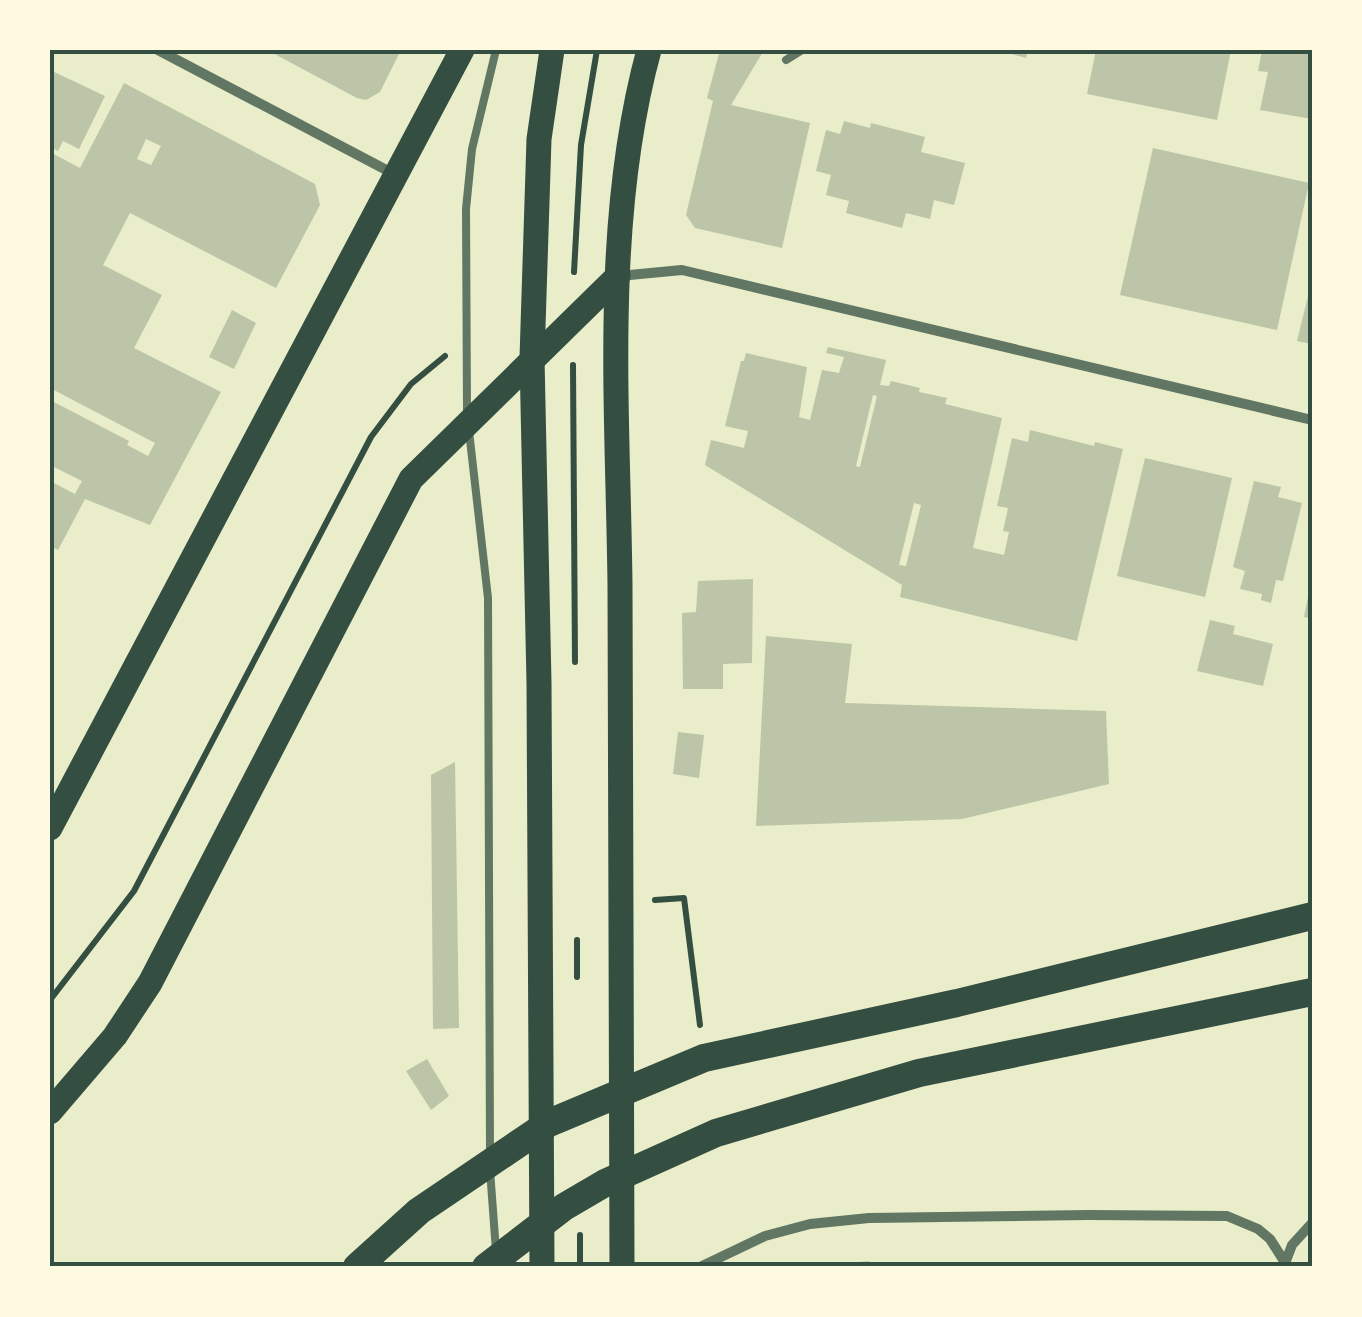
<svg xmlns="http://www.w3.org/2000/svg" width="1362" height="1317" font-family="'Space Grotesk',sans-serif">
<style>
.building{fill:#bcc5a7;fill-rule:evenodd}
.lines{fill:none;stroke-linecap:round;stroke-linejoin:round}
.path{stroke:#344e41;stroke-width:6}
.service{stroke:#617663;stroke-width:8}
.minor{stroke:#617663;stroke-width:10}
.primary{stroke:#344e41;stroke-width:25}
.trunk{stroke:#344e41;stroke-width:28}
.neatline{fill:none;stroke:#344e41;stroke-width:4}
</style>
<rect width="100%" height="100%" fill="#e9edc9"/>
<!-- building -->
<g class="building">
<path d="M 267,50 L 401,50 L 380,92 L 366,100 L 357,98 Z"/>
<path d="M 720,50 L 764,50 L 731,105 L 810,123 L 782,248 L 695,228 L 686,215 L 713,101 L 707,98 Z"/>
<path d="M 997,50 L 1028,50 L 1026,58 Z"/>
<path d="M 1096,50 L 1231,50 L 1217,120 L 1087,94 Z"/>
<path d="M 1262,50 L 1312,50 L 1312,119 L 1260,110 L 1268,72 L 1258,71 Z"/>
<path d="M 50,70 L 105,96 L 79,149 L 63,141 L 58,151 L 50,147 Z"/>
<path d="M 124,83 L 315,184 L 320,205 L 276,288 L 130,213 L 103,265 L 162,295 L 134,348 L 221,392 L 150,525 L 85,499 L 58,550 L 50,546 L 50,481 L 75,494 L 82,481 L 50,465 L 50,400 L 129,441 L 127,445 L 148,456 L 155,443 L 50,388 L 50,152 L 80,168 ZM 146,139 L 161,146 L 151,165 L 137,159 Z"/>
<path d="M 844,121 L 870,128 L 871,123 L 925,137 L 921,152 L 965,163 L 954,205 L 934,200 L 930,219 L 906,213 L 902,228 L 846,213 L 849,201 L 826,195 L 831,175 L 816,171 L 826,130 L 840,134 Z"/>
<path d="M 1153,148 L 1309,183 L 1277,330 L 1120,295 Z"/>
<path d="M 1311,284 L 1312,284 L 1312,344 L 1297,341 Z"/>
<path d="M 232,310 L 256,323 L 234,369 L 209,357 Z"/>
<path d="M 828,347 L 886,360 L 880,385 L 889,386 L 891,381 L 920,388 L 919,392 L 947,398 L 945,404 L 1002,418 L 973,548 L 1004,555 L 1009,532 L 1003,531 L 1008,508 L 997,506 L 1012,438 L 1028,442 L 1030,430 L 1094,446 L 1095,442 L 1123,449 L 1077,641 L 900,597 L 902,585 L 705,465 L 711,440 L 744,448 L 748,431 L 725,426 L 741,361 L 744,361 L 746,353 L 807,367 L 799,417 L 810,420 L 822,370 L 839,373 L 844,357 L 826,353 ZM 873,395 L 877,396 L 860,467 L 856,466 ZM 914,503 L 921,505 L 906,566 L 899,565 Z"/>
<path d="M 1145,458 L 1232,478 L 1205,597 L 1117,576 Z"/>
<path d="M 1254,481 L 1281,487 L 1278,497 L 1302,503 L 1283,581 L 1276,580 L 1271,603 L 1261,600 L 1262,594 L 1240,589 L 1245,571 L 1233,567 Z"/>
<path d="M 753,579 L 752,663 L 723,664 L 723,689 L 683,689 L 682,613 L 696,612 L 698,581 Z"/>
<path d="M 1310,587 L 1312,587 L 1312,619 L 1304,617 Z"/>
<path d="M 1210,620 L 1235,626 L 1233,634 L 1273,644 L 1263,686 L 1197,671 Z"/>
<path d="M 766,636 L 852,644 L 845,703 L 1106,711 L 1109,784 L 962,819 L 756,826 Z"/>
<path d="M 678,732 L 704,735 L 699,778 L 673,774 Z"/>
<path d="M 455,762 L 459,1028 L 433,1029 L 431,775 Z"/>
<path d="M 427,1059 L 449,1096 L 431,1110 L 406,1071 Z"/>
<path d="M 869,1261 L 869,1267 L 828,1267 L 828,1265 Z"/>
<path d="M 1029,1263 L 1053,1263 L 1053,1267 L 1030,1267 Z"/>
</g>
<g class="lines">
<!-- path -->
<g class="path">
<path d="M 574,272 L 581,145 L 597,50"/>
<path d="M 573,365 L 575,662"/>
<path d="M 655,900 L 684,898 L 700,1025"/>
<path d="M 577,940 L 577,977"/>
<path d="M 50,1000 L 134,891 L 371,437 L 411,384 L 445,356"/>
<path d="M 580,1235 L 580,1267"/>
</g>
<!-- service -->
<g class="service">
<path d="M 786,60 L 802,50"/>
<path d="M 467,412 L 466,209 L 472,149 L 496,50"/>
<path d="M 469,431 L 488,598 L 490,1156"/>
<path d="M 490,1170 L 496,1251"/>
</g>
<!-- minor -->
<g class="minor">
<path d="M 158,50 L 394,174"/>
<path d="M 619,276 L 682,270 L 1312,420"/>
<path d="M 1284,1266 L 1292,1245 L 1312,1223"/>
<path d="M 700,1267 L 765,1236 L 810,1224 L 869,1218 L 1088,1215 L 1227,1216 L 1258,1229 L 1270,1239 L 1284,1261"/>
</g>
<!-- primary -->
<g class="primary">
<path d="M 50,828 L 462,50"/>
<path d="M 50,1112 L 115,1036 L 150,983 L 411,479 L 618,276"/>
<path d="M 542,1267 L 539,683 L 532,358 L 539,139 L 552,50"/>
<path d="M 622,1267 C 622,1040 622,813 620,585 C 618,409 602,222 649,50"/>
</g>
<!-- trunk -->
<g class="trunk">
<path d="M 357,1267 L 419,1211 L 549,1123 L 704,1058 L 957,1003 L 1312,916"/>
<path d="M 486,1267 L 564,1207 L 605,1183 L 716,1133 L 919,1073 L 1312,992"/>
</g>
</g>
<!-- border -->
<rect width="1362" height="1317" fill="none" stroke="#fefae0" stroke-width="105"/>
<rect x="52" y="52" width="1258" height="1212" class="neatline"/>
</svg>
